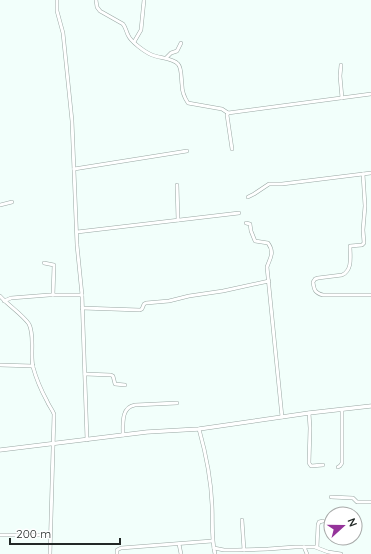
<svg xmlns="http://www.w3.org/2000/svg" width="371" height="554" font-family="Quicksand,sans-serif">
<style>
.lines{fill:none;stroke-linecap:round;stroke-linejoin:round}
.minor-casing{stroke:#99a7a3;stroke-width:4}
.tertiary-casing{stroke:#99a7a3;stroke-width:4.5}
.minor{stroke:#fff;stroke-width:3}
.tertiary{stroke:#fff;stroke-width:3.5}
</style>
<rect width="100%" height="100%" fill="#f2fffb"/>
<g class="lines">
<!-- minor casing -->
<g class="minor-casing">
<g id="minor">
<path d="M 57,0 L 57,11 L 63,33 L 72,121 L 77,245 L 82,295 L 87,440"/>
<path d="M 96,0 L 97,7 L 100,11 L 123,24 C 126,28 126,31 128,35 C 131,42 145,52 152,55 C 159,58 173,58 178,64 C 182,68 181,79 182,85 C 182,91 184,97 188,103 L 222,109 L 228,113"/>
<path d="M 134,42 L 141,30 L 144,0"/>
<path d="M 166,58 L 171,53 L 177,51 L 181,43"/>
<path d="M 341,65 L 340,76 L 342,98"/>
<path d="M 232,149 L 227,115 L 228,113 L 371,94"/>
<path d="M 74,169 L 187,151"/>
<path d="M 363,174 L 365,206 L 363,230 L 364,243 L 362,245 L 350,246 C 350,256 353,270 342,275 L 318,278 L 315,279 L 313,282 C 314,290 315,293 323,295 L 371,295"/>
<path d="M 177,185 L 178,220"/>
<path d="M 248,197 L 254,194 L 269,184 L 282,184 L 371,173"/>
<path d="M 0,205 L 12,202"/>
<path d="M 246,223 L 250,224 L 251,231 L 255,241 L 268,243 C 275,253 270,258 267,267 L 282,417"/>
<path d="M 77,232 L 239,213"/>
<path d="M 44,263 L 54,265 L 53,295"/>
<path d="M 0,296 C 8,305 23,315 29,324 C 35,336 30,354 33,367 C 36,378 41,390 47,401 C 49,406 52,409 54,414 L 50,554"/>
<path d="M 4,301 L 11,298 L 49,295 L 82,295"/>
<path d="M 82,308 L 140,310 L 142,309 L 144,304 L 146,303 L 169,301 L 189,296 L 223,291 L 269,281"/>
<path d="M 0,365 L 33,366"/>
<path d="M 85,374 L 111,375 L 113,376 L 115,384 L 125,385"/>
<path d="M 309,413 L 310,428 L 309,463 L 311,466 L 323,465"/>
<path d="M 199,429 C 206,454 211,479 212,505 C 213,521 211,538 215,554"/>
<path d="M 123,435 C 123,424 121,407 135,405 L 177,403"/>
<path d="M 338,467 L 340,466 L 342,463 L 342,410"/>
<path d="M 331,497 L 353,498 L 357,502 L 371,502"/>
<path d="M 242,520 L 244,550"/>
<path d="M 0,535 L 50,535"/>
<path d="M 179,544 L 181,554"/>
<path d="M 304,547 L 307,554"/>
<path d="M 317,547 L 318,525 L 319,522 L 323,521"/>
<path d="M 214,548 L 224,550 L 237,550 L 268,549 L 295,547 L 315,547 L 328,552 L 341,554"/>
<path d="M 117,554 L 117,550 L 121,548 L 212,541"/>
</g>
</g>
<!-- tertiary casing -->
<g class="tertiary-casing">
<path id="tertiary" d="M 0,450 L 147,432 L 199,429 L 309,413 L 371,406"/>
</g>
<!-- minor -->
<use href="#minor" class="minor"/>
<!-- tertiary -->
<use href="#tertiary" class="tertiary"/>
</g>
<!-- north arrow -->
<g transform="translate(343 526) rotate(69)"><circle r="19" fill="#ffffff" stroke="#a7a9a8"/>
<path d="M0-3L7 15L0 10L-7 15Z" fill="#95339a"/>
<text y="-6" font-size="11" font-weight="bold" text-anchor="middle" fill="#222826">N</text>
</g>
<!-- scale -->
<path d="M10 538v6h110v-6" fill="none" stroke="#222826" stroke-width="2"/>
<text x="16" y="538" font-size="12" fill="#222826" stroke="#ffffff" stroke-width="3" paint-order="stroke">200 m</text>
</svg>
